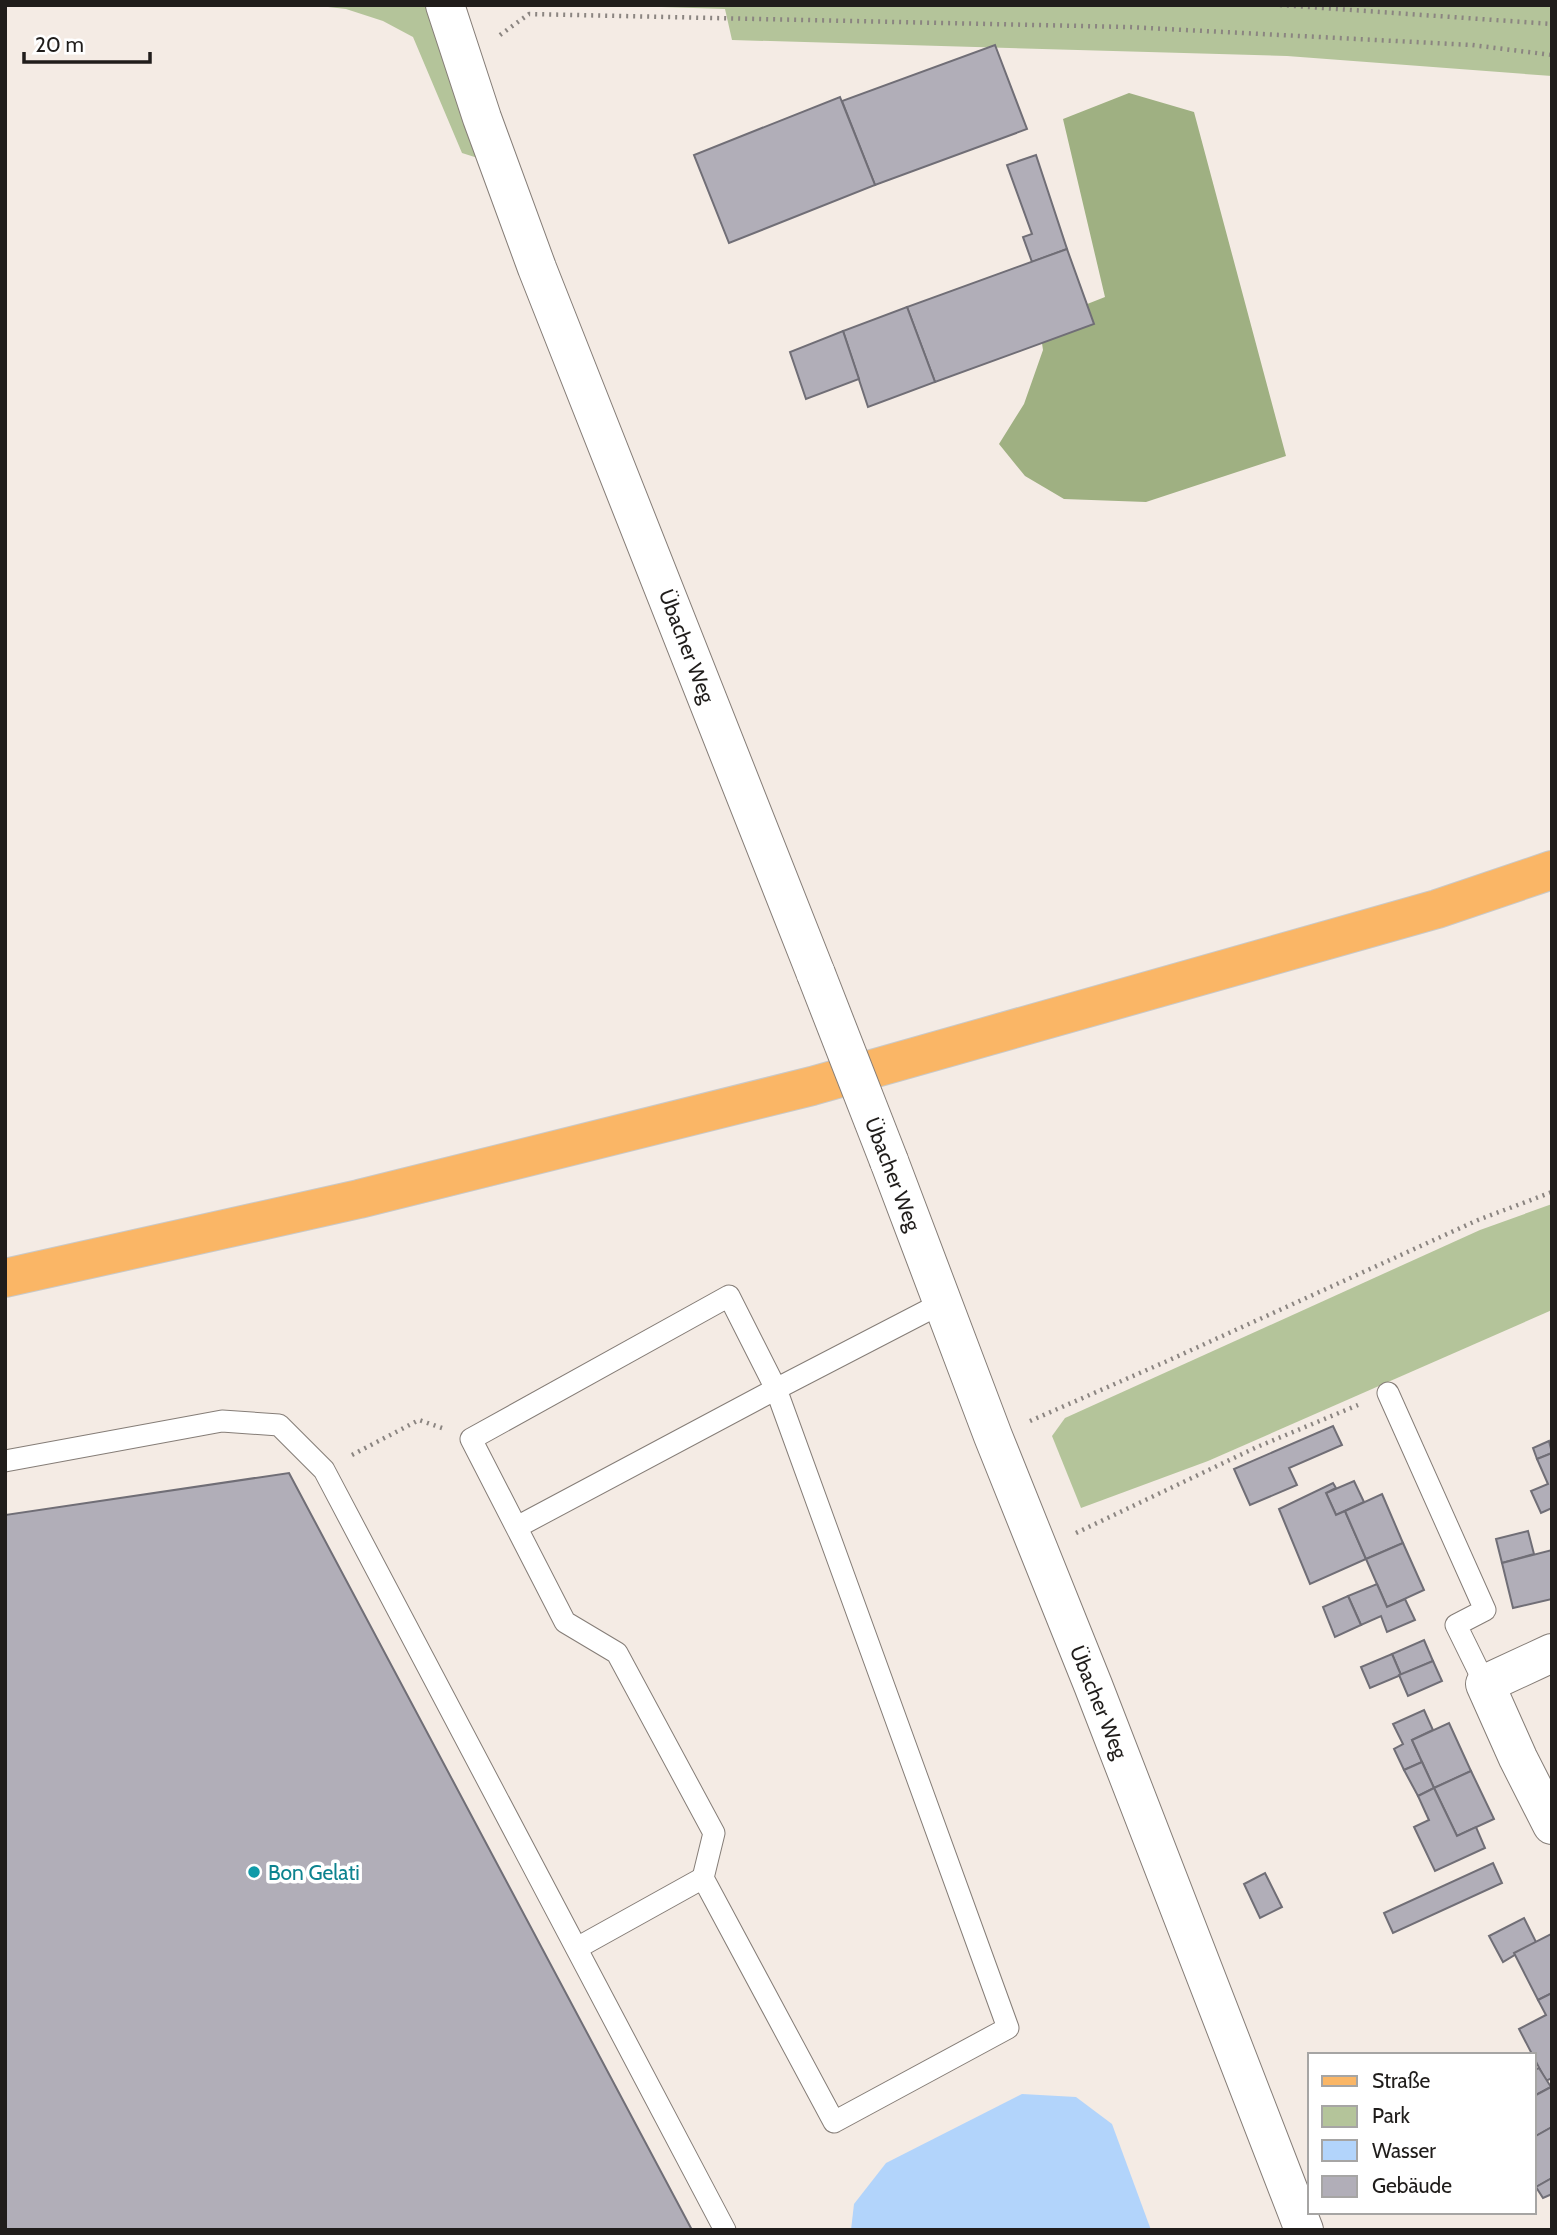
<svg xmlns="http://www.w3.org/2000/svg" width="1557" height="2235" font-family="Cabin,sans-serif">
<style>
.green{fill:#b4c49a}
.forest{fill:#9fb082}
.water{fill:#b2d4fb}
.building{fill:#b1aeb8;stroke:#706e76;stroke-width:2}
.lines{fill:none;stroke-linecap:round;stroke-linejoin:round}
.lane-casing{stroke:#857d77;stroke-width:23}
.street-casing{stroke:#857d77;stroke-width:40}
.secondary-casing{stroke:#857d77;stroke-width:40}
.primary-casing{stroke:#c9c9c8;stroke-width:40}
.path{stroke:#8b8581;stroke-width:4.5;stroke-dasharray:2 5;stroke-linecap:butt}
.lane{stroke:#fff;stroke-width:21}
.street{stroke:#fff;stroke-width:38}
.secondary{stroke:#fff;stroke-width:38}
.primary{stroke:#fab666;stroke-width:38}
.secondary-bridge-casing{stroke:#857d77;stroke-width:40;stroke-linecap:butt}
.secondary-bridge{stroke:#fff;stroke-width:38}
.culture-dot{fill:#0f9aa8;stroke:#fff;stroke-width:2.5}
.labels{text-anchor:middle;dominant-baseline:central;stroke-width:7;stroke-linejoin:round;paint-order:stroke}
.street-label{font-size:21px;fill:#201d1b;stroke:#fff}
.culture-label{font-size:21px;fill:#0d838f;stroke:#fff;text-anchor:start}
</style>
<rect width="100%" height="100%" fill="#f4ebe4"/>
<!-- green -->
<g class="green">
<path d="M 310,5 L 429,5 L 481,159 L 462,153 L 413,37 L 383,21 L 346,9 Z"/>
<path d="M 598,5 L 1552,5 L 1552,76 L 1287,56 L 732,40 L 725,9 Z"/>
<path d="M 1552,1204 L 1552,1310 L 1208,1461 L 1081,1508 L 1052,1436 L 1065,1418 L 1480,1230 Z"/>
</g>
<!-- forest -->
<path class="forest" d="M 1129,93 L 1194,112 L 1286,456 L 1146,502 L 1064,499 L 1025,476 L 999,444 L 1024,404 L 1043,350 L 1039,323 L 1105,297 L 1063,119 Z"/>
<!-- water -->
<path class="water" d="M 1022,2094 L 1076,2097 L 1112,2124 L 1151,2230 L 851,2230 L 854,2204 L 886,2163 Z"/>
<!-- building -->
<g class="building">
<path d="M 995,45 L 1027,129 L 875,185 L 842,101 Z"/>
<path d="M 840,97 L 875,185 L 729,243 L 694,155 Z"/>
<path d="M 1036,155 L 1067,249 L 1032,262 L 1023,237 L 1032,234 L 1007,165 Z"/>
<path d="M 1067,249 L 1094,324 L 935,382 L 907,307 Z"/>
<path d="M 907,307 L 935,382 L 868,407 L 843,331 Z"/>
<path d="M 843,331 L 859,379 L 806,399 L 790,352 Z"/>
<path d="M 1333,1426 L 1342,1445 L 1289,1468 L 1297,1485 L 1250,1505 L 1234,1469 Z"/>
<path d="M 1549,1441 L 1552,1453 L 1537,1459 L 1533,1448 Z"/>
<path d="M 1552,1453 L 1552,1508 L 1541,1513 L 1531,1491 L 1548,1484 L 1537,1459 Z"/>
<path d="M 289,1473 L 692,2230 L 5,2230 L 5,1515 Z"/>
<path d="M 1354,1481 L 1364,1502 L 1336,1515 L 1326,1493 Z"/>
<path d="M 1333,1483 L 1336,1488 L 1326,1493 L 1336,1515 L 1345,1511 L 1366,1559 L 1310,1584 L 1279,1509 Z"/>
<path d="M 1382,1494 L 1403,1543 L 1366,1559 L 1345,1511 Z"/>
<path d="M 1528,1531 L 1534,1554 L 1502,1563 L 1496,1539 Z"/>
<path d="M 1403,1543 L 1424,1590 L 1387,1607 L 1366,1559 Z"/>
<path d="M 1552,1550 L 1552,1599 L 1513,1608 L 1502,1563 Z"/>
<path d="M 1377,1584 L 1387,1607 L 1405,1599 L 1415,1620 L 1387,1632 L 1381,1616 L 1361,1625 L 1348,1596 Z"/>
<path d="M 1348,1596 L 1361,1625 L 1335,1637 L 1323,1607 Z"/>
<path d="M 1424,1640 L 1433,1661 L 1401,1675 L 1392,1654 Z"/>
<path d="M 1392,1654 L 1401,1675 L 1370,1688 L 1361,1667 Z"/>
<path d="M 1433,1661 L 1442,1681 L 1408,1696 L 1399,1675 Z"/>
<path d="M 1424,1710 L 1433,1730 L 1412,1740 L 1422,1762 L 1404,1770 L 1394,1749 L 1403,1744 L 1393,1724 Z"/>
<path d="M 1449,1723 L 1471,1771 L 1434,1788 L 1412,1740 Z"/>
<path d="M 1422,1762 L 1434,1788 L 1418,1796 L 1404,1770 Z"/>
<path d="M 1471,1771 L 1494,1819 L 1457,1836 L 1434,1788 Z"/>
<path d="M 1434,1788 L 1457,1836 L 1476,1827 L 1485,1848 L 1435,1871 L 1414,1827 L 1429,1820 L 1418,1796 Z"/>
<path d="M 1493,1863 L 1502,1883 L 1393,1933 L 1384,1913 Z"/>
<path d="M 1265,1873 L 1282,1907 L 1260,1918 L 1244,1884 Z"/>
<path d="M 1524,1918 L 1536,1942 L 1503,1962 L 1489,1936 Z"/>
<path d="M 1551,1934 L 1552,1993 L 1538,2000 L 1514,1953 Z"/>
<path d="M 1552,1993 L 1552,2078 L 1546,2081 L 1519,2029 L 1546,2015 L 1538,2000 Z"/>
<path d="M 1539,2068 L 1551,2087 L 1534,2096 L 1534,2070 Z"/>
<path d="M 1551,2087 L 1552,2127 L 1534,2137 L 1534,2096 Z"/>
<path d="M 1552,2127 L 1552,2178 L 1536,2187 L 1534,2183 L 1534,2137 Z"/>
<path d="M 1552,2178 L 1552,2194 L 1543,2198 L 1536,2187 Z"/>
</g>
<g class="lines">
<!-- lane casing -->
<g class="lane-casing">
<g id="lane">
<path d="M 1388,1393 L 1485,1610 L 1456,1625 L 1485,1684"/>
<path d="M 5,1461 L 222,1421 L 279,1425 L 324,1470 L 725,2230"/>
<path d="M 517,1527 L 776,1389 L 729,1296 L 471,1439 L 565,1622 L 617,1653 L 714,1833 L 703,1878 L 834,2122 L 1008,2028 L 776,1389 L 942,1303"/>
<path d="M 577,1948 L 703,1878"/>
</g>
</g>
<!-- street casing -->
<g class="street-casing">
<path id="street" d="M 1552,1653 L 1485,1684 L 1518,1758 L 1552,1825"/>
</g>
<!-- secondary casing -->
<g class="secondary-casing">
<g id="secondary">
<path d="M 445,5 L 482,118 L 537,268 L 816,974"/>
<path d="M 889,1161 L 993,1436 L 1093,1685 L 1304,2230"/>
</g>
</g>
<!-- primary casing -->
<g class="primary-casing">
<path id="primary" d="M 5,1278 L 359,1199 L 812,1086 L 1437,909 L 1552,870"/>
</g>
<!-- path -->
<g class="path">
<path d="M 1280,5 L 1552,24"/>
<path d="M 500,35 L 529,14 L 1128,27 L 1472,45 L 1552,55"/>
<path d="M 1030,1421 L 1165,1362 L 1478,1220 L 1552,1192"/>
<path d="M 352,1455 L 419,1420 L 442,1428"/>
<path d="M 1076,1533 L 1257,1447 L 1358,1405"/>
</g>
<!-- lane -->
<use href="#lane" class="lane"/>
<!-- street -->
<use href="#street" class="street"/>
<!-- secondary -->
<use href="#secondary" class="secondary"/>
<!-- primary -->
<use href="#primary" class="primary"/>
<!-- secondary-bridge casing -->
<g class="secondary-bridge-casing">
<path id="secondary-bridge" d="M 816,974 L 889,1161"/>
</g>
<!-- secondary-bridge -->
<use href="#secondary-bridge" class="secondary-bridge"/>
</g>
<!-- markers -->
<circle class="culture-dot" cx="254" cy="1872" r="7"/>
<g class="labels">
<!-- street labels -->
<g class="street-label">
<text transform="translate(687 646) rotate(69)">Übacher Weg</text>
<text transform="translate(893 1174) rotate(69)">Übacher Weg</text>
<text transform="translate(1099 1702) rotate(68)">Übacher Weg</text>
</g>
<!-- culture labels -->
<g class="culture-label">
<text x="268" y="1872">Bon Gelati</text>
</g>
</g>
<!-- border -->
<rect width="1557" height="2235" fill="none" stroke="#201d1b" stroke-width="14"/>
<!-- legend -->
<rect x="1308" y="2053" width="228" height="161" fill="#ffffff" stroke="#a6a5a4" stroke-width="2"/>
<rect x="1322" y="2076" width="35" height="10" fill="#fab666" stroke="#a6a5a4" stroke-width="2"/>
<text x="1372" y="2088" font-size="21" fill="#201d1b">Straße</text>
<rect x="1322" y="2106" width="35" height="21" fill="#b4c49a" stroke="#a6a5a4" stroke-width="2"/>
<text x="1372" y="2123" font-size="21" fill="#201d1b">Park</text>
<rect x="1322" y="2140" width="35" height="21" fill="#b2d4fb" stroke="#a6a5a4" stroke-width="2"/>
<text x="1372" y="2158" font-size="21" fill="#201d1b">Wasser</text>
<rect x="1322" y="2176" width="35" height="21" fill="#b1aeb8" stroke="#a6a5a4" stroke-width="2"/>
<text x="1372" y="2193" font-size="21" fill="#201d1b">Gebäude</text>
<!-- scale -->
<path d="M24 52v10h126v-10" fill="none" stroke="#201d1b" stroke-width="3.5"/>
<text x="35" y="52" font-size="21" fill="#201d1b" stroke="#ffffff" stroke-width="5" paint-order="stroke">20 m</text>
</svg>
